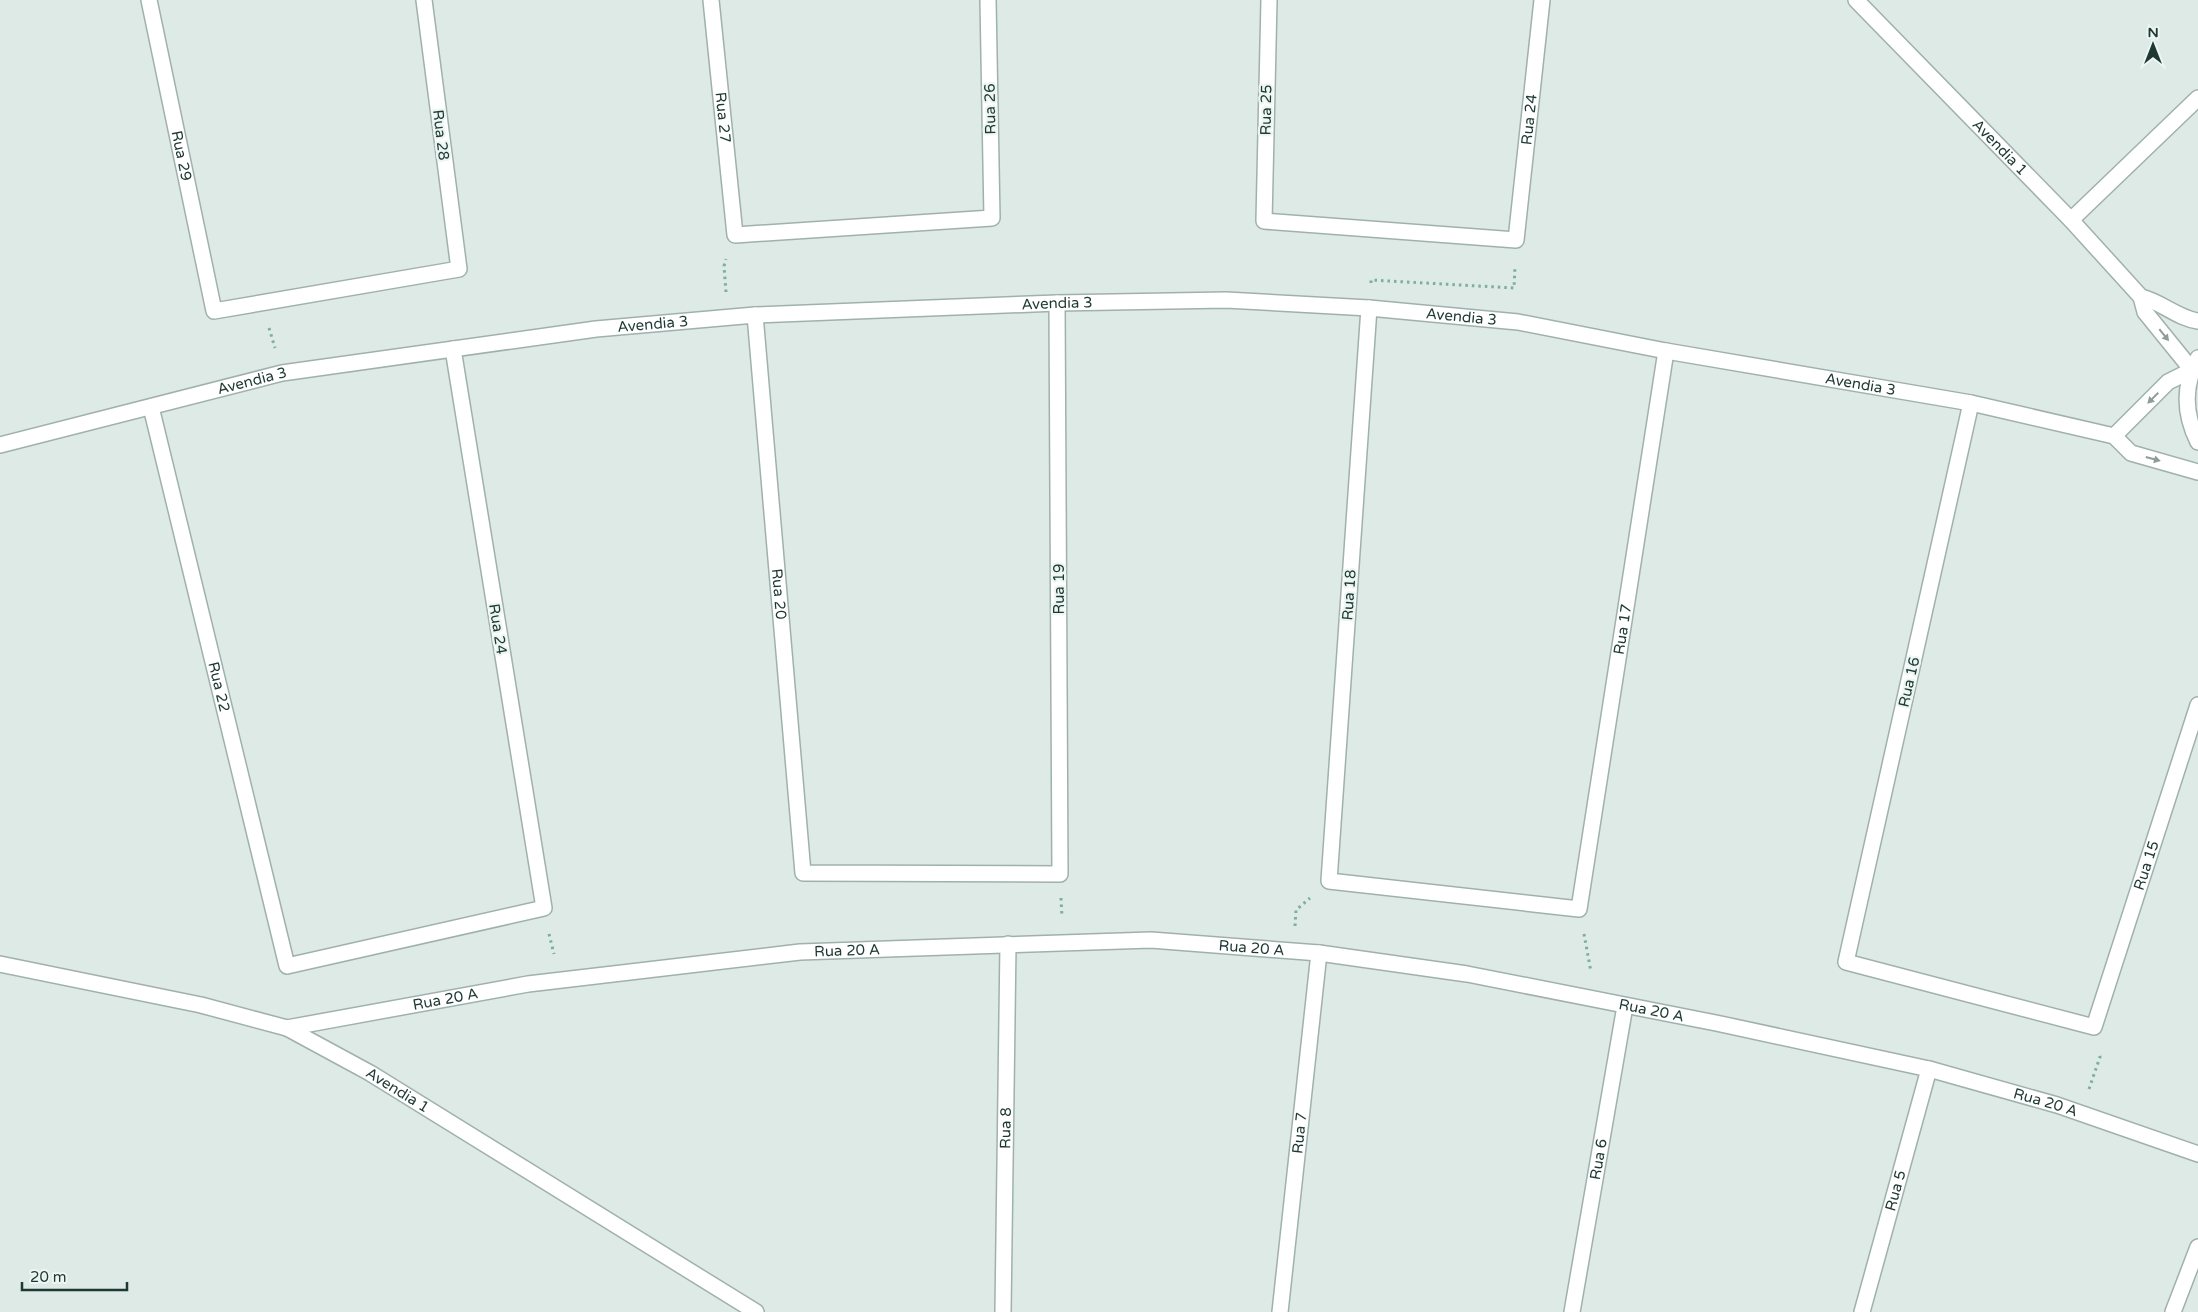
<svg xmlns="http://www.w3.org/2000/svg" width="2198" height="1312" font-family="'Varela Round',sans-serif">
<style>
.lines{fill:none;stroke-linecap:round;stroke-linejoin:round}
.minor-casing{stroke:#a0b1ac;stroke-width:18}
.path{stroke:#7caea2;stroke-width:3;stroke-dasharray:2.5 4;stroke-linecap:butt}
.minor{stroke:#fff;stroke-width:15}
.oneway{fill:#8e9c9a}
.labels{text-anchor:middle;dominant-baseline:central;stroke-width:4.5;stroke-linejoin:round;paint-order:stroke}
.street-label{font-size:15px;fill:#1e3934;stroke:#edf6f2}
</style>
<rect width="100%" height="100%" fill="#ddeae5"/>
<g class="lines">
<!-- minor casing -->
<g class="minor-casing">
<g id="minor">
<path id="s1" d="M 149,0 L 214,311 L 459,269 L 424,0"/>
<path id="s2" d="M 711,0 L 735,235 L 992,218 L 988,0"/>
<path id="s3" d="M 1269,0 L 1264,221 L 1516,240 L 1542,0"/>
<path id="s4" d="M 1856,0 L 2071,220 L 2141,297 L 2145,312 L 2192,370 L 2168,382 L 2114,436"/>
<path d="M 2071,220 L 2198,98"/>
<path d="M 2141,297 C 2162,302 2177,318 2198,321"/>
<path id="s5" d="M 1369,308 L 1329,881 L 1579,909 L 1666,351"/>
<path id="s6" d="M 755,315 L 803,873 L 1060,874 L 1057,303"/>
<path d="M 2198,358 C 2183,386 2184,414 2198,442"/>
<path id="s7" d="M 1971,403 L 1846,962 L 2094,1027 L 2198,705"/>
<path id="s8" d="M 151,407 L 287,966 L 544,908 L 453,349"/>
<path id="s9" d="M 0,445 L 282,373 L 596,329 L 755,315 L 1057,303 L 1226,300 L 1369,308 L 1518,322 L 1666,351 L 1971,403 L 2114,436 L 2131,453 L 2198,472"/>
<path id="s10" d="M 0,964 L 201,1005 L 287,1028 L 370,1073 L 756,1312"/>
<path id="s11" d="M 287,1028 L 528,984 L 800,952 L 1151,940 L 1319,953 L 1467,974 L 1716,1023 L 1929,1069 L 2057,1105 L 2198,1154"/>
<path id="s12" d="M 1003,1312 L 1008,944"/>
<path id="s13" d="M 1280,1312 L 1319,953"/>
<path id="s14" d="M 1572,1312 L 1625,1006"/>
<path id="s15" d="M 1862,1312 L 1929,1069"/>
<path d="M 2173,1312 L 2198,1247"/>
</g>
</g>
<!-- path -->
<g class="path">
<path d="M 1371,283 L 1371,280 L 1514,288 L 1515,266"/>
<path d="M 726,292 L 724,266 L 726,259"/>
<path d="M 269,328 L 275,348"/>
<path d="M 1061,898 L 1062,917"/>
<path d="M 1295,926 L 1296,910 L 1310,898"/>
<path d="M 549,934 L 554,954"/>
<path d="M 1584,934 L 1591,972"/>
<path d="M 2089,1089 L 2100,1057 L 2099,1052"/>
</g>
<!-- minor -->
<use href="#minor" class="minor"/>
</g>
<!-- one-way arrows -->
<defs><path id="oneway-solid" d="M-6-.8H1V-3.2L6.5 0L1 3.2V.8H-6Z" transform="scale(1.25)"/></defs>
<g class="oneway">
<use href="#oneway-solid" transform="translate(2164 335) rotate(51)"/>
<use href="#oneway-solid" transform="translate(2153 398) rotate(135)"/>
<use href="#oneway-solid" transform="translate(2153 459) rotate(15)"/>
</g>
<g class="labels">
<!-- street labels -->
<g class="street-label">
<text transform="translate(990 109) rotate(-91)">Rua 26</text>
<text transform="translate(1266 110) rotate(-89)">Rua 25</text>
<text stroke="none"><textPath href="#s2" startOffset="118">Rua 27</textPath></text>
<text stroke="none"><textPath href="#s3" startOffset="595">Rua 24</textPath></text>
<text transform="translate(441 135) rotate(83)">Rua 28</text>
<text stroke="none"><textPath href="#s4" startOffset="206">Avendia 1</textPath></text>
<text stroke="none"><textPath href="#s1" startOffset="159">Rua 29</textPath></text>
<text stroke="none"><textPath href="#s9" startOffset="1070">Avendia 3</textPath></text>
<text stroke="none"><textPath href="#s9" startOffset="1475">Avendia 3</textPath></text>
<text stroke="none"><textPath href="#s9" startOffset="665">Avendia 3</textPath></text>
<text stroke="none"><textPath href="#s9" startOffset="260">Avendia 3</textPath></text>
<text stroke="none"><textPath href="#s9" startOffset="1880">Avendia 3</textPath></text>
<text transform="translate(1059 589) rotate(-90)">Rua 19</text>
<text stroke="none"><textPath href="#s6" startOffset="280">Rua 20</textPath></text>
<text transform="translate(1349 595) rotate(-86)">Rua 18</text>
<text transform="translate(498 629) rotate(81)">Rua 24</text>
<text stroke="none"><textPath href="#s5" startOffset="1109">Rua 17</textPath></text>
<text transform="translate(1909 682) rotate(-77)">Rua 16</text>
<text stroke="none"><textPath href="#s8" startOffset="288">Rua 22</textPath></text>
<text stroke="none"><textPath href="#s7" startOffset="999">Rua 15</textPath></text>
<text stroke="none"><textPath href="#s11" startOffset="971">Rua 20 A</textPath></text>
<text stroke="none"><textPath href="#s11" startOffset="566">Rua 20 A</textPath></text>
<text stroke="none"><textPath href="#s11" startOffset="161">Rua 20 A</textPath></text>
<text stroke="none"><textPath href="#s11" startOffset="1376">Rua 20 A</textPath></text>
<text stroke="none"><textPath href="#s10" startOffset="421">Avendia 1</textPath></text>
<text stroke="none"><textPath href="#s11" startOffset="1781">Rua 20 A</textPath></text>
<text stroke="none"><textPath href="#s12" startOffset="184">Rua 8</textPath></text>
<text stroke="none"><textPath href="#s13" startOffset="180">Rua 7</textPath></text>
<text stroke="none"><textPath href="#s14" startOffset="155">Rua 6</textPath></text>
<text stroke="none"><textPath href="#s15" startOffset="126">Rua 5</textPath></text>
</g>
</g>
<!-- north arrow -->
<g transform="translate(2153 45)" stroke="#edf6f2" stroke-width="4" paint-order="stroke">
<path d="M0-4L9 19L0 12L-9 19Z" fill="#1e3934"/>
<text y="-8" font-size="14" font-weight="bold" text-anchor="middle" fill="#1e3934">N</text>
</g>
<!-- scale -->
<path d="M22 1282v8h105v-8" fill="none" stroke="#1e3934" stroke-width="2.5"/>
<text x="30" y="1282" font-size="15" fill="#1e3934" stroke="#edf6f2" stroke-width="4" paint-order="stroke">20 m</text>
</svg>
